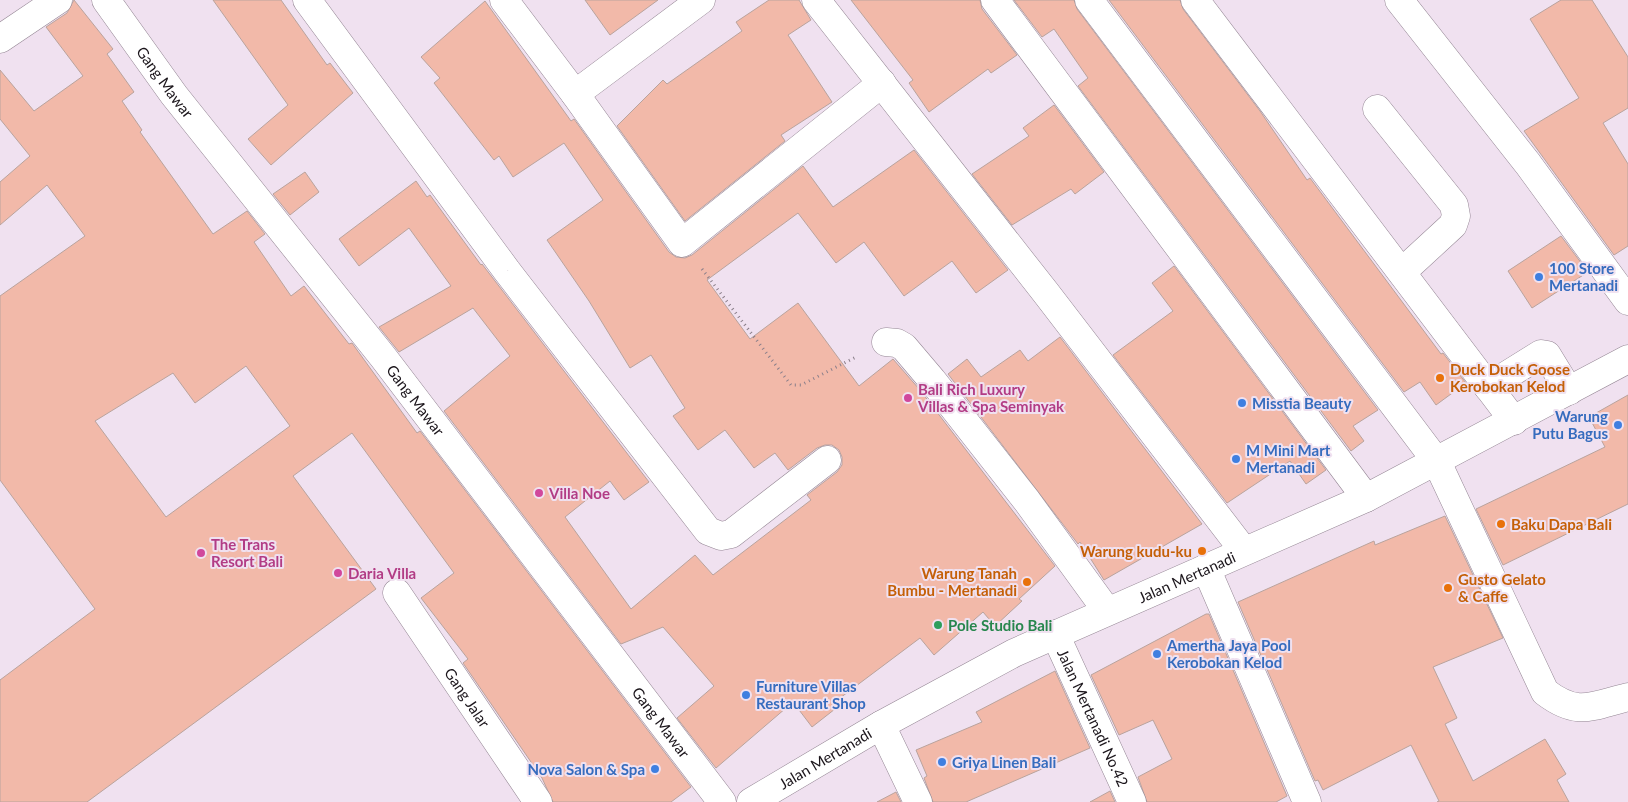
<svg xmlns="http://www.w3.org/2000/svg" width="1628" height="802" font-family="Lato,sans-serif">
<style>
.building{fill:#f2b9a9;stroke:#b9a39d;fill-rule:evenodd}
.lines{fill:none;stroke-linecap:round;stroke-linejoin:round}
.minor-casing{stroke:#948694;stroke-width:29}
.path{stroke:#8a7f8a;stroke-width:3;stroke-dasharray:1 4;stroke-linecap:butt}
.minor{stroke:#fff;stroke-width:28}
.shop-dot{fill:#3f7fe0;stroke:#f0e1f0;stroke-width:2}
.food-dot{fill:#e8710a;stroke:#f0e1f0;stroke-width:2}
.hotel-dot{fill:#d1479c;stroke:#f0e1f0;stroke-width:2}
.leisure-dot{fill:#2e9e5b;stroke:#f0e1f0;stroke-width:2}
.labels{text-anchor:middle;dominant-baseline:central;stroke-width:4;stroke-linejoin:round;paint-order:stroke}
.street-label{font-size:15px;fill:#1b151b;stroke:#f0e1f0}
.shop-label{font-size:15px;font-weight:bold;fill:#366cbe;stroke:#f0e1f0;text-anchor:start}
.food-label{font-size:15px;font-weight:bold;fill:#c56008;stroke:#f0e1f0;text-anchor:start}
.hotel-label{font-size:15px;font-weight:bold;fill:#b23c85;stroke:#f0e1f0;text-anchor:start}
.leisure-label{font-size:15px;font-weight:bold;fill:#27864d;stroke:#f0e1f0;text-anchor:start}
</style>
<rect width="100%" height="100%" fill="#f0e1f0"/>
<!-- building -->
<g class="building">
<path d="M 74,0 L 113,49 L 107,54 L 134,92 L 122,101 L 142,130 L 140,132 L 213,234 L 247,211 L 265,234 L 254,242 L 291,296 L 304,286 L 349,344 L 352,343 L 417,433 L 420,431 L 691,787 L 671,802 L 553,802 L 542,778 L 463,663 L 468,659 L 421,598 L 454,573 L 352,433 L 293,476 L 376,589 L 87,802 L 0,802 L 0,680 L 95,609 L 0,480 L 0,296 L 85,236 L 47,185 L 0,225 L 0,182 L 30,156 L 0,119 L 0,70 L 34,111 L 83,76 L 46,27 L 67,13 ZM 246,366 L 290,426 L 166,517 L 95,421 L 173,373 L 195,403 Z"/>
<path d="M 213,0 L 281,0 L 327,65 L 330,63 L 353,93 L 271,165 L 248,139 L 288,105 Z"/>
<path d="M 585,0 L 658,0 L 610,35 Z"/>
<path d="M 769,0 L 799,0 L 811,20 L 788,35 L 832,102 L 781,135 L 785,141 L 685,221 L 617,126 L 663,80 L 667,84 L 742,31 L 736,22 Z"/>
<path d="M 851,0 L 980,0 L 982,9 L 1017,55 L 991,73 L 988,69 L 929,112 L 909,83 L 913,80 Z"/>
<path d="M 1014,0 L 1074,0 L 1077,9 L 1378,410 L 1353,426 L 1364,441 L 1351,451 L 1078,86 L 1088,78 L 1054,29 L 1042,37 Z"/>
<path d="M 1109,0 L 1180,0 L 1183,9 L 1260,111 L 1307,180 L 1310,178 L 1441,354 L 1443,353 L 1466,383 L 1436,405 L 1420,382 L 1404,392 Z"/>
<path d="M 1561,0 L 1592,0 L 1628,57 L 1628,108 L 1603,123 L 1628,164 L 1628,246 L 1614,255 L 1524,131 L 1579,98 L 1530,19 Z"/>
<path d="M 485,1 L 571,121 L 574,119 L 669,252 L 676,257 L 685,258 L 692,255 L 803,166 L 833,207 L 914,150 L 1008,270 L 976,293 L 952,261 L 904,296 L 864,242 L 836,263 L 798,213 L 707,280 L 750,339 L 798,303 L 859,386 L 893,359 L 920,390 L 1055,566 L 1019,599 L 1022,601 L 995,626 L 983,612 L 934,655 L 920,638 L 832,704 L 835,709 L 812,727 L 793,702 L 716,768 L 677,718 L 714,686 L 663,627 L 621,644 L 444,411 L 510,356 L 473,308 L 399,352 L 379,327 L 451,286 L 409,228 L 359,266 L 339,239 L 416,181 L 427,197 L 430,195 L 481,265 L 482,264 L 649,482 L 624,500 L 610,481 L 565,517 L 631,609 L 695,555 L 713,575 L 811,500 L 807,495 L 837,472 L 842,465 L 842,457 L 839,450 L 832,445 L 825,445 L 817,448 L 788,470 L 775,453 L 754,468 L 725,430 L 698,450 L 673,416 L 685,408 L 651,355 L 630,368 L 589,301 L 547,240 L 603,200 L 564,143 L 513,177 L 499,156 L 494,160 L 434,83 L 440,78 L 421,57 Z"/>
<path d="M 1054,105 L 1104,172 L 1075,194 L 1071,189 L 1012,225 L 972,174 L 1029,136 L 1023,128 Z"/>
<path d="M 305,172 L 319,192 L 290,215 L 273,194 Z"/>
<path d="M 1561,236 L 1588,272 L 1532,308 L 1508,271 Z"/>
<path d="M 1174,266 L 1326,470 L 1306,484 L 1290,461 L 1227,503 L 1113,355 L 1173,311 L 1152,283 Z"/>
<path d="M 1060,337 L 1202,524 L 1104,580 L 1080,542 L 1078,544 L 948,374 L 967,359 L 981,377 L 1020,350 L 1028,361 Z"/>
<path d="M 1628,395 L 1628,504 L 1503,565 L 1476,509 L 1605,447 L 1589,417 Z"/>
<path d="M 1445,516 L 1503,638 L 1433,667 L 1457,718 L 1445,724 L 1473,781 L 1545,739 L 1566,774 L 1557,780 L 1569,802 L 1437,802 L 1439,801 L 1411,745 L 1323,790 L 1318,780 L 1315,781 L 1238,602 L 1374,541 L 1375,545 Z"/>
<path d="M 1206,614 L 1209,614 L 1287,796 L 1276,802 L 1147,802 L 1138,777 L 1172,759 L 1153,720 L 1119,735 L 1091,675 Z"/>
<path d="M 1055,671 L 1090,748 L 966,802 L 933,802 L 924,778 L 927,776 L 916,750 L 982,722 L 976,712 Z"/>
<path d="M 1110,791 L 1115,802 L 1090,802 Z"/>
<path d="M 896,792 L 901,802 L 877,802 Z"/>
</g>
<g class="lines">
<!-- minor casing -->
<g class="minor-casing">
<g id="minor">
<path id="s1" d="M 106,0 L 174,95 L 383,357 L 722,802"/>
<path d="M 307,0 L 507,271 L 708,531 L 721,536 L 731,534 L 827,460"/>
<path d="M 504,0 L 575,94 L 682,243 L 882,83"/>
<path d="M 816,0 L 1046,293 L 1244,551"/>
<path d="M 995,0 L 1366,498"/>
<path d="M 1089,0 L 1437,462 L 1545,692 C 1578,717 1591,706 1628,697"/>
<path d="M 1195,0 L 1514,421"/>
<path d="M 1399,0 L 1528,164 L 1628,301"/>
<path d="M 0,39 L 58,0"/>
<path d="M 575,94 L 701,0"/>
<path d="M 1377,109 L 1454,205 L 1456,216 L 1453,225 L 1402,272"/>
<path d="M 886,342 L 897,343 L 904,347 L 932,380 L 1027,501 L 1107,611"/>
<path d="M 1488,387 L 1541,354 L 1547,355 L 1569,391"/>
<path d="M 1206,568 L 1307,802"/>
<path id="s2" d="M 397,593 L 538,802"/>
<path id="s3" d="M 1055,634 L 1132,802"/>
<path d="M 881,725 L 918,802"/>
<path id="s4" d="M 751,802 L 881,725 L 1014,653 L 1366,498 L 1628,359"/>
</g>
</g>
<!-- path -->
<path class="path" d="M 702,269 L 791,385 L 801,385 L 856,357"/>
<!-- minor -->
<use href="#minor" class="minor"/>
</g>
<!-- markers -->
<g class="shop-dot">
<circle cx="1539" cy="277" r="5"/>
<circle cx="1242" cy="403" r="5"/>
<circle cx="1618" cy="425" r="5"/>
<circle cx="1236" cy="459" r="5"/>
<circle cx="1157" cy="654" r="5"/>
<circle cx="746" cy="695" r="5"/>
<circle cx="942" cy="762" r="5"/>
<circle cx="655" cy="769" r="5"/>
</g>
<g class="food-dot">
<circle cx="1440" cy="378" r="5"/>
<circle cx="1501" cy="524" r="5"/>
<circle cx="1202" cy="551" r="5"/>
<circle cx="1027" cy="582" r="5"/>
<circle cx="1448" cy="588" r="5"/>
</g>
<g class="hotel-dot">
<circle cx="908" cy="398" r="5"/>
<circle cx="539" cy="493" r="5"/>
<circle cx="201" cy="553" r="5"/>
<circle cx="338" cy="573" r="5"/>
</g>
<circle class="leisure-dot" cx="938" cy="625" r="5"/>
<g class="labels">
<!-- street labels -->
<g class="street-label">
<text stroke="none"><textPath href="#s1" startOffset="101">Gang Mawar</textPath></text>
<text stroke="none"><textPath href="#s1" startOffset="506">Gang Mawar</textPath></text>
<text stroke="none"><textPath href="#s4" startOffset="491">Jalan Mertanadi</textPath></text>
<text stroke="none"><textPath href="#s2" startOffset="126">Gang Jalar</textPath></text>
<text stroke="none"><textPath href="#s3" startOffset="92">Jalan Mertanadi No.42</textPath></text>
<text stroke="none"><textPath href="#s1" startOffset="911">Gang Mawar</textPath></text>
<text stroke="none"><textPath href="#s4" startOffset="86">Jalan Mertanadi</textPath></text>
</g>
<!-- shop labels -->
<g class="shop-label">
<text x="1549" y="268">100 Store<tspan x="1549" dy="17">Mertanadi</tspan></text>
<text x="1252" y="403">Misstia Beauty</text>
<text x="1608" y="416" text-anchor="end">Warung<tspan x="1608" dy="17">Putu Bagus</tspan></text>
<text x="1246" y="450">M Mini Mart<tspan x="1246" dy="17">Mertanadi</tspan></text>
<text x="1167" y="645">Amertha Jaya Pool<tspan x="1167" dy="17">Kerobokan Kelod</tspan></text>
<text x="756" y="686">Furniture Villas<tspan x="756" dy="17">Restaurant Shop</tspan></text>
<text x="952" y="762">Griya Linen Bali</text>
<text x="645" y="769" text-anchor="end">Nova Salon &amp; Spa</text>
</g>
<!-- food labels -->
<g class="food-label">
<text x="1450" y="369">Duck Duck Goose<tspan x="1450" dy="17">Kerobokan Kelod</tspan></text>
<text x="1511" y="524">Baku Dapa Bali</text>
<text x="1192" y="551" text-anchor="end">Warung kudu-ku</text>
<text x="1017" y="573" text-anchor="end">Warung Tanah<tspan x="1017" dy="17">Bumbu - Mertanadi</tspan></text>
<text x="1458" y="579">Gusto Gelato<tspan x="1458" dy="17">&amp; Caffe</tspan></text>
</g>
<!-- hotel labels -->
<g class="hotel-label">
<text x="918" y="389">Bali Rich Luxury<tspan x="918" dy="17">Villas &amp; Spa Seminyak</tspan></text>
<text x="549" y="493">Villa Noe</text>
<text x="211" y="544">The Trans<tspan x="211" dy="17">Resort Bali</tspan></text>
<text x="348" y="573">Daria Villa</text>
</g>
<!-- leisure labels -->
<g class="leisure-label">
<text x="948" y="625">Pole Studio Bali</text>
</g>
</g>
</svg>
